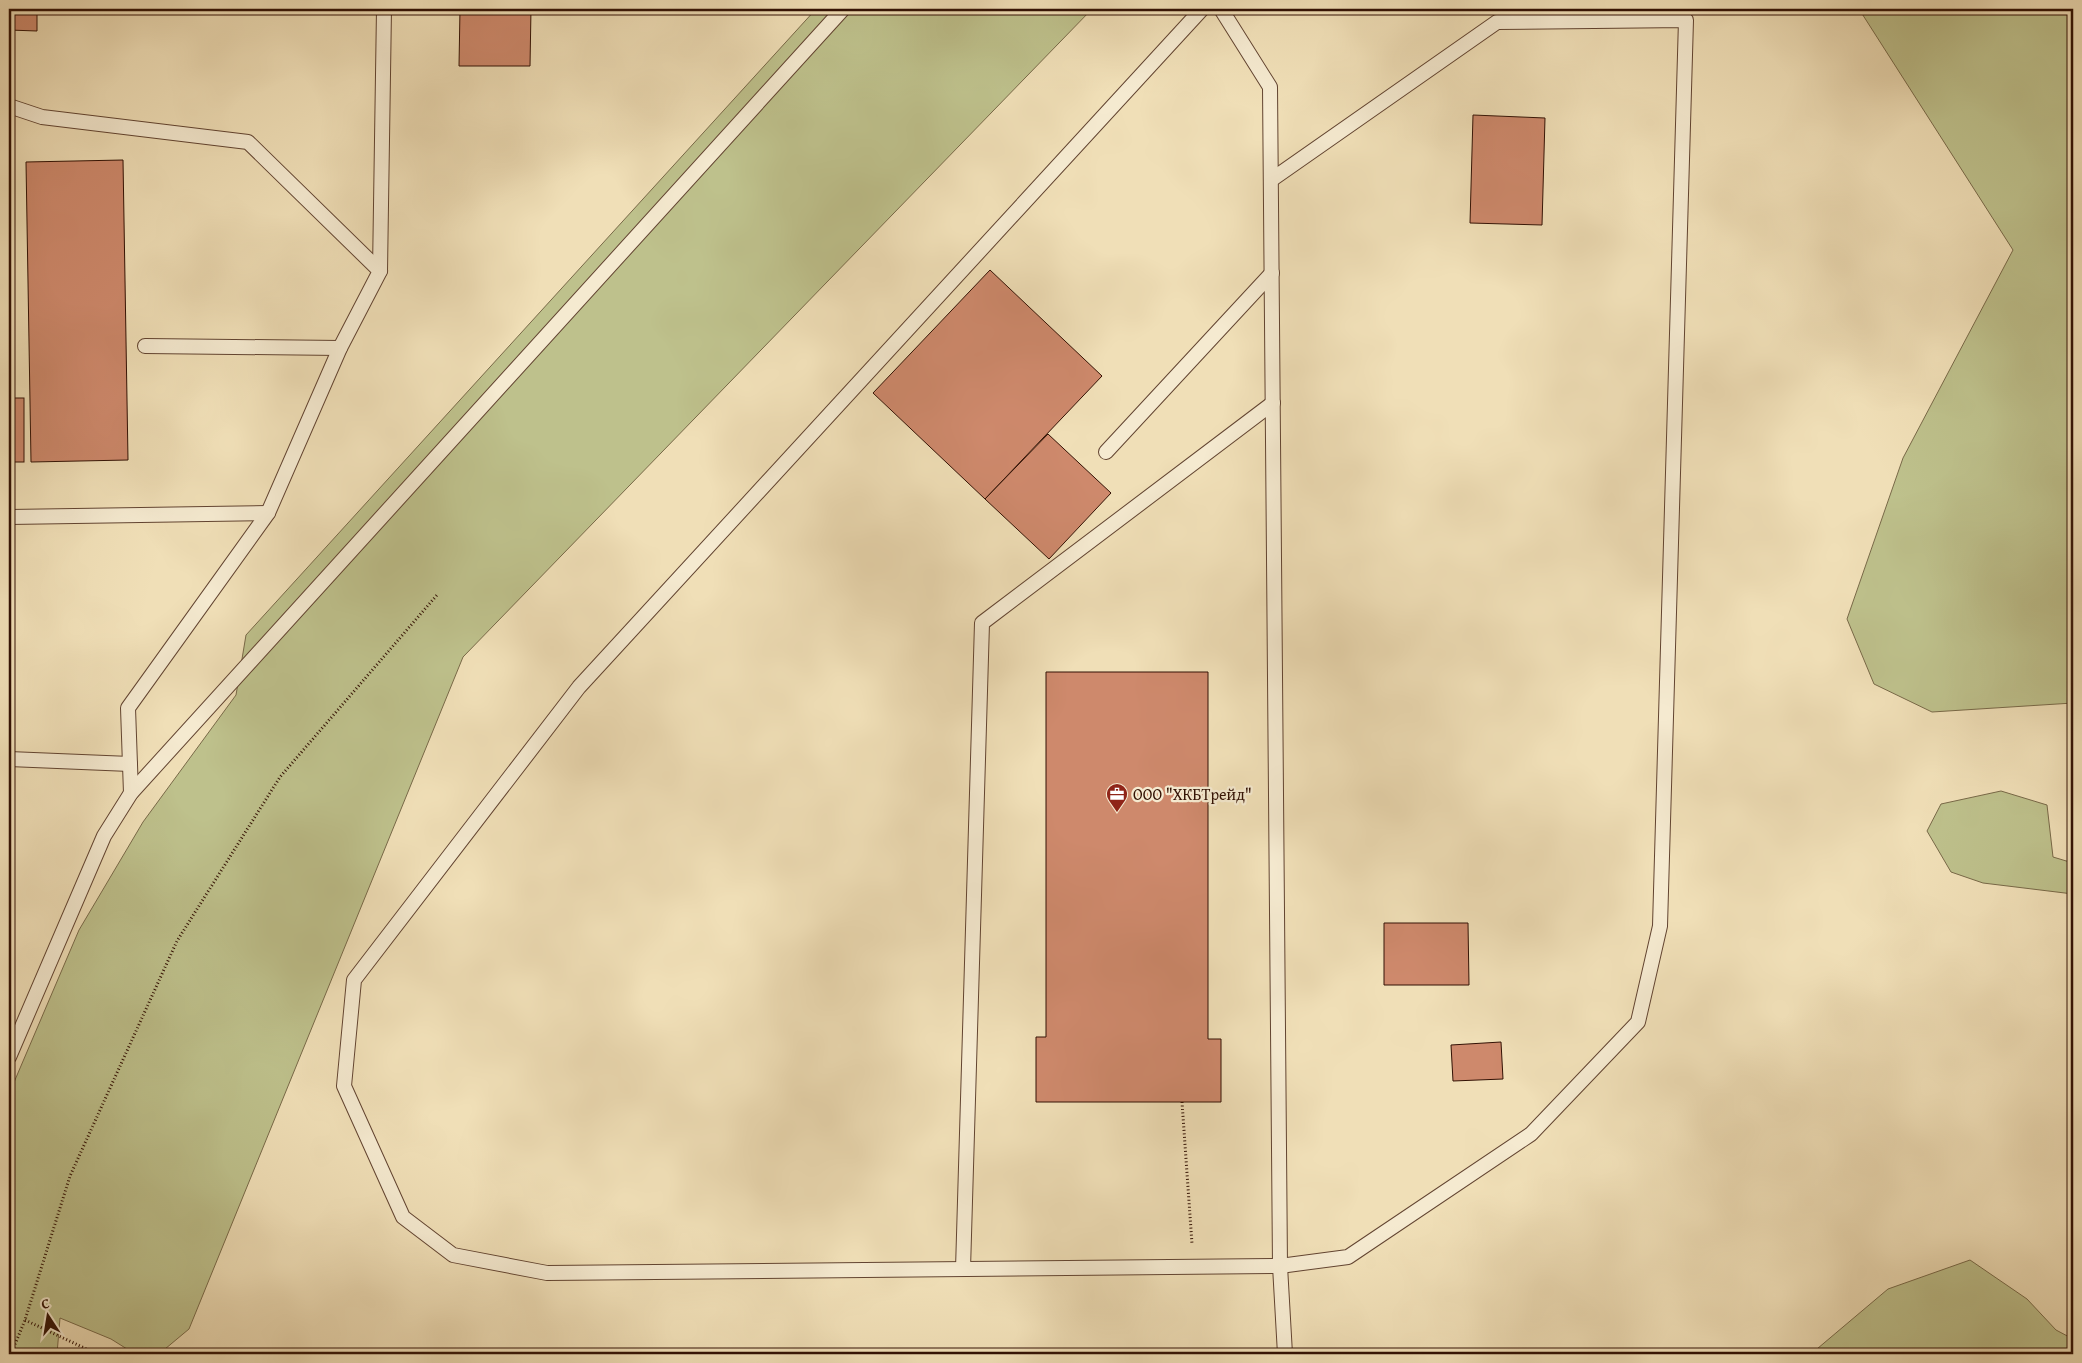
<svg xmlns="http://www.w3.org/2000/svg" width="2082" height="1363" font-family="'Gentium Book Plus',serif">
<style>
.green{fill:#bec18c;stroke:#786948}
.building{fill:#ce896c;stroke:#321104}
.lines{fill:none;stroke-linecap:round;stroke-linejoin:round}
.lane-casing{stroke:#624431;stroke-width:16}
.path{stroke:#321104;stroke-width:3;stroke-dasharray:1 2.5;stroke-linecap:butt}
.lane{stroke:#f5ead0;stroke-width:14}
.labels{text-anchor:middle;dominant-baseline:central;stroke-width:4.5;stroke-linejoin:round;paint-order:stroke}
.poi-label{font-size:16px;fill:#321104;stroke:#f5ead0;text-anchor:start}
</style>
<rect width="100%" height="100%" fill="#f0dfb7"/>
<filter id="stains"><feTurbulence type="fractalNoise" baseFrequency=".004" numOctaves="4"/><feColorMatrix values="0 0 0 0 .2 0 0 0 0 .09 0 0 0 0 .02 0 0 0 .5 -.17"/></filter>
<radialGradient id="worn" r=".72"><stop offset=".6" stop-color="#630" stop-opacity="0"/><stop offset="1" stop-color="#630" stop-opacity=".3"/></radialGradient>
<!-- green -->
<g class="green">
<path d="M 816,9 L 1092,9 L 463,657 L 189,1329 L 159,1354 L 135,1354 L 111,1339 L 60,1318 L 57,1354 L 9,1354 L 9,1094 L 79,930 L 143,822 L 236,695 L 246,635 Z"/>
<path d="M 1859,9 L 2073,9 L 2073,703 L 1932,712 L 1874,684 L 1847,619 L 1903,458 L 2013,250 Z"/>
<path d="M 2001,791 L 2047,805 L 2053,857 L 2073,863 L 2073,894 L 1983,883 L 1951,872 L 1927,831 L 1941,804 Z"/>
<path d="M 1970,1260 L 2027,1299 L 2056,1330 L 2073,1339 L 2073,1354 L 1811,1354 L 1888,1289 Z"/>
</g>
<!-- building -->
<g class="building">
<path d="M 9,9 L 37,9 L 37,31 L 9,30 Z"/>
<path d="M 460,9 L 531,9 L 530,66 L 459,66 Z"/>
<path d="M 1473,115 L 1545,118 L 1542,225 L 1470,223 Z"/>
<path d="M 123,160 L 128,460 L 31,462 L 26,162 Z"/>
<path d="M 990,270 L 1102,376 L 985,499 L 873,393 Z"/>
<rect x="9" y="398" width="15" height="64"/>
<path d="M 1048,434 L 1111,493 L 1049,559 L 985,499 Z"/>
<path d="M 1046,672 L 1208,672 L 1208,1039 L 1221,1039 L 1221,1102 L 1036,1102 L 1036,1037 L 1046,1037 Z"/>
<path d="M 1384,923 L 1468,923 L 1469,985 L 1384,985 Z"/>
<path d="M 1501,1042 L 1503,1079 L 1453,1081 L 1451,1045 Z"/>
</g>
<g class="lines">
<!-- lane casing -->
<g class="lane-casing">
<g id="lane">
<path d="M 1202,9 L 579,687 L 354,980 L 344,1086 L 403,1217 L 453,1255 L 547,1273 L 1280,1266 L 1348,1257 L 1531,1134 L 1638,1022 L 1660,926 L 1686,20 L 1497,22 L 1271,180"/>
<path d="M 1221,9 L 1270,87 L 1280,1266 L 1285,1354"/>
<path d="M 9,106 L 42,117 L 248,142 L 380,271 L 340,348 L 268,513 L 128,708 L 131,793"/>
<path d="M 380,271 L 384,9"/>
<path d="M 145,346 L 340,348"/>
<path d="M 1106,452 L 1272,273"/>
<path d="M 9,517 L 268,513"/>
<path d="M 9,759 L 130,764"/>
<path d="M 9,1057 L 104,836 L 131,793 L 843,9"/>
<path d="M 963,1269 L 982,623 L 1273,403"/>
</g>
</g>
<!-- path -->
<g class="path">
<path d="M 1182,1102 L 1192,1244"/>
<path d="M 25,1320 L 97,1354"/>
<path d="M 11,1354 L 25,1320 L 70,1176 L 177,941 L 280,777 L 437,595"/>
</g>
<!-- lane -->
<use href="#lane" class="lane"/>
</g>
<!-- icons -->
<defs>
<g id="office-pin" transform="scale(1.125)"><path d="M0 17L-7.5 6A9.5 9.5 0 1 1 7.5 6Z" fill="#8f2418" stroke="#f5ead0"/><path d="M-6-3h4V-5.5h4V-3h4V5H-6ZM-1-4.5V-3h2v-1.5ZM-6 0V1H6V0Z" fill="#fff"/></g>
</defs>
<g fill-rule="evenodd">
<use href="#office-pin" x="1117" y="794"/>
</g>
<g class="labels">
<!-- poi labels -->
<g class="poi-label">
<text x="1133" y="794">ООО "ХКБТрейд"</text>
</g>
</g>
<!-- margin -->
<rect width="2082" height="1363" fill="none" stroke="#f0dfb7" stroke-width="30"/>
<rect x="10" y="10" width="2062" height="1343" fill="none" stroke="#321104" stroke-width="2.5"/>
<rect x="15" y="15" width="2052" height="1333" fill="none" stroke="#321104"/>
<!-- north arrow -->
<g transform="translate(48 1316) rotate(348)" stroke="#f5ead0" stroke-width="4" paint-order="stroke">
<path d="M0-4L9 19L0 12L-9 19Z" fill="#321104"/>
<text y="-8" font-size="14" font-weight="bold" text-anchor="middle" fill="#321104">С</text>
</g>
<rect width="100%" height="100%" filter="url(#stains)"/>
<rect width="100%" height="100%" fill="url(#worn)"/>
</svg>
